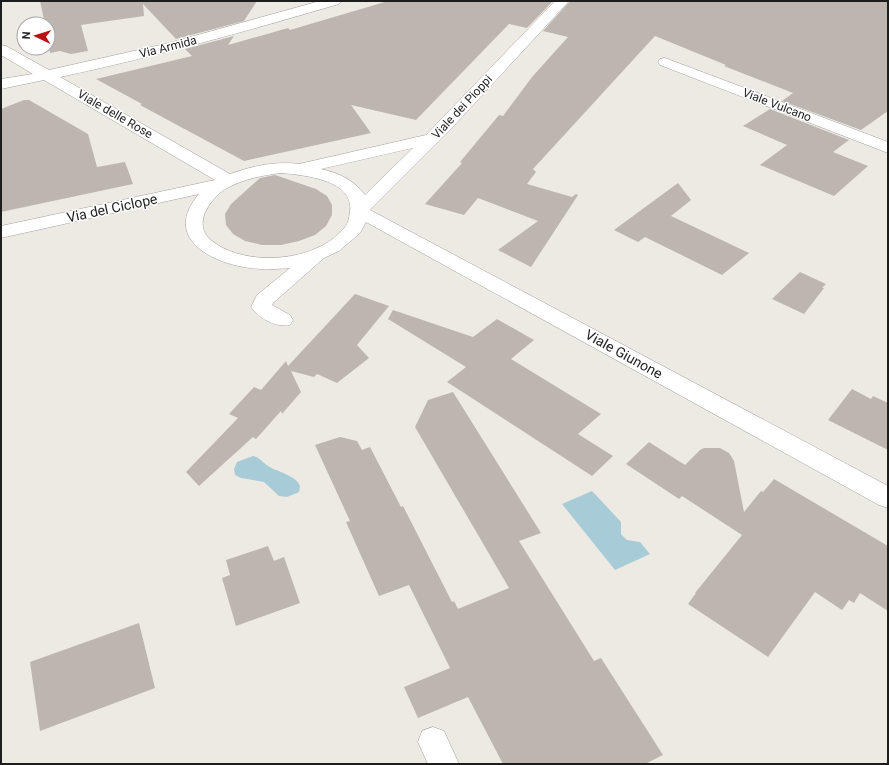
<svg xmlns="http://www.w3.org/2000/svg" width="889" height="765" font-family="Roboto,sans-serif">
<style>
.water{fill:#a7ccd7}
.building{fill:#bdb6b0}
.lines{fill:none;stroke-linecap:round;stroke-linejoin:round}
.minor-casing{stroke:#a1a1a1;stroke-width:1}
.minor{fill:#fff;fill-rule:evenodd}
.labels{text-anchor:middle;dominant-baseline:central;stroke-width:3;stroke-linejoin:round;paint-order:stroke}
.far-street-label{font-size:12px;fill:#1d1d1d;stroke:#fff}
.street-label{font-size:14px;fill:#1d1d1d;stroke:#fff}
</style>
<rect width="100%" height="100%" fill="#edeae3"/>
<!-- water -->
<g class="water">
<path d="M 253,456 C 260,457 262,462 268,466 C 277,472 296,475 300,486 L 299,492 L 287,497 L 279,496 L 264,482 L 241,478 L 235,475 L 234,469 L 237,462 Z"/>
<path d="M 592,491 L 621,522 L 621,534 L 627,540 L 640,542 L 650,554 L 615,570 L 562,504 Z"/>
</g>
<!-- building -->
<g class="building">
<path d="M 40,1 L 257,1 L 244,21 L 176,39 L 143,4 L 144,16 L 81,25 L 88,51 L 71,54 L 60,51 L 50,53 L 48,41 L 48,24 L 45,24 Z"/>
<path d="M 388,1 L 553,1 L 527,28 L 509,24 L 416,120 L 351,105 L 371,133 L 244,161 L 140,105 L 142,104 L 96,79 L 192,56 L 185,49 L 234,36 L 228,45 L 288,28 L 290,30 Z"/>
<path d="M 570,1 L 888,1 L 888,111 L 861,130 L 782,101 L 793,93 L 724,66 L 726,65 L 655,36 L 533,169 L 536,172 L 527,184 L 572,197 L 576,194 L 578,195 L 531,267 L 498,250 L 538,221 L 478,198 L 464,215 L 425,204 L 462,163 L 460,162 L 499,115 L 503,116 L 532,77 L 568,37 L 543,31 Z"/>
<path d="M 24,100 L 29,100 L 88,134 L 97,167 L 125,162 L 133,184 L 1,212 L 1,109 Z"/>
<path d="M 770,109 L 849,140 L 833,152 L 868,166 L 834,196 L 760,165 L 787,145 L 743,126 Z"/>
<path d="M 275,175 L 316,189 L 327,196 L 332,205 L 332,215 L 326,226 L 315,235 L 299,241 L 281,245 L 262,245 L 245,241 L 233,234 L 226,225 L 225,214 L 231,204 L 260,178 Z"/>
<path d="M 678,183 L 691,200 L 671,216 L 749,253 L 722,275 L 645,237 L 638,242 L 614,230 Z"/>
<path d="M 800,272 L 826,284 L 822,288 L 824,288 L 804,314 L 772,299 Z"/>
<path d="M 355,294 L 389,306 L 357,345 L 369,358 L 337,383 L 317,374 L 314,377 L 291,371 L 301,392 L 282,414 L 281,411 L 256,439 L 253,437 L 199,486 L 186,472 L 238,418 L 229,414 L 254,387 L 261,390 L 286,361 L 288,366 Z"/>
<path d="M 393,310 L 473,337 L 497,319 L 534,340 L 511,359 L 601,414 L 578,434 L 613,456 L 592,476 L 447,382 L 466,367 L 388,319 Z"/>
<path d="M 852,389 L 871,399 L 873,396 L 888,403 L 888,450 L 828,420 Z"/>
<path d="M 453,392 L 541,533 L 519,541 L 594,661 L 601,658 L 663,755 L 645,764 L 503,764 L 468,697 L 418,718 L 404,687 L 450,668 L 409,585 L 379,596 L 346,522 L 350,521 L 315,445 L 340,437 L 357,441 L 362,450 L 370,447 L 401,507 L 403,506 L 452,602 L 454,601 L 458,609 L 509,588 L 415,427 L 428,400 Z"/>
<path d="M 649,442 L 685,465 L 700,450 L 704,448 L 720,448 L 729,453 L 734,461 L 744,512 L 761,491 L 763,492 L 774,479 L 888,546 L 888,611 L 860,593 L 854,603 L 849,600 L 842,610 L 815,592 L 768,657 L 688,604 L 696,593 L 695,593 L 742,535 L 682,496 L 679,499 L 626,464 Z"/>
<path d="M 268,546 L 274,561 L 284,557 L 300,603 L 236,626 L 222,578 L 230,575 L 226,560 Z"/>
<path d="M 139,623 L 155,688 L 40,731 L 30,662 Z"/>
</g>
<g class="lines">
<!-- minor casing -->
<g class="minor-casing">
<g id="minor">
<path d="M 320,1 L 341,1 L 339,4 C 247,31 154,57 60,77 L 230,174 C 252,166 276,161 299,164 L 426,135 L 555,1 L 569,1 L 449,131 L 370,210 L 888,486 L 888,508 L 879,505 L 366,222 L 360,233 L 352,240 L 339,251 L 324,258 L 273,303 L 272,305 L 290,315 L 293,320 L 290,325 C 277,328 258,318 251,307 L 257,295 L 290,268 C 277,269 264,270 250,268 C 210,263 162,237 199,194 L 1,238 L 1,226 L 215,180 L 44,80 L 1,89 L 1,79 L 33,74 L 1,55 L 1,45 L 6,46 L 49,70 L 165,44 ZM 413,148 L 365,195 C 354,180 339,173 321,169 ZM 282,173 C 304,175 355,180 350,212 C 349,217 349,222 345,227 C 321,258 265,265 230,251 C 222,248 213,243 207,236 C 194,220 213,196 227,188 C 244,179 263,175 282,173 Z"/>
<path d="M 665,58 L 888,142 L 888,153 L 660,65 L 658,62 L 660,59 Z"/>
<path d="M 433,727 L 444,731 L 459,764 L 428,764 L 418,742 L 422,731 Z"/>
</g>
</g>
<!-- minor -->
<use href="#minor" class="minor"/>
</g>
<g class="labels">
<!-- far-street labels -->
<g class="far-street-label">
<text transform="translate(168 47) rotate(-14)">Via Armida</text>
<text transform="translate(777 105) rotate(21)">Viale Vulcano</text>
<text transform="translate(462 107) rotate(-47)">Viale dei Pioppi</text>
<text transform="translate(115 114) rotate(30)">Viale delle Rose</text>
</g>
<!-- street labels -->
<g class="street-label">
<text transform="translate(112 208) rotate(-12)">Via del Ciclope</text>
<text transform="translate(624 354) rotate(29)">Viale Giunone</text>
</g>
</g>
<!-- border -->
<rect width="889" height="765" fill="none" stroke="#1d1d1d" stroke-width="4"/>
<!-- north arrow -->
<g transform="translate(36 36) rotate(274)"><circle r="19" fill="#ffffff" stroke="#a5a5a5"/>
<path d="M0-3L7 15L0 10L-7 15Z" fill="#b81212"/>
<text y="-6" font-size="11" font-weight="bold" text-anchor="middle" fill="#1d1d1d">N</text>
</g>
</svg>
